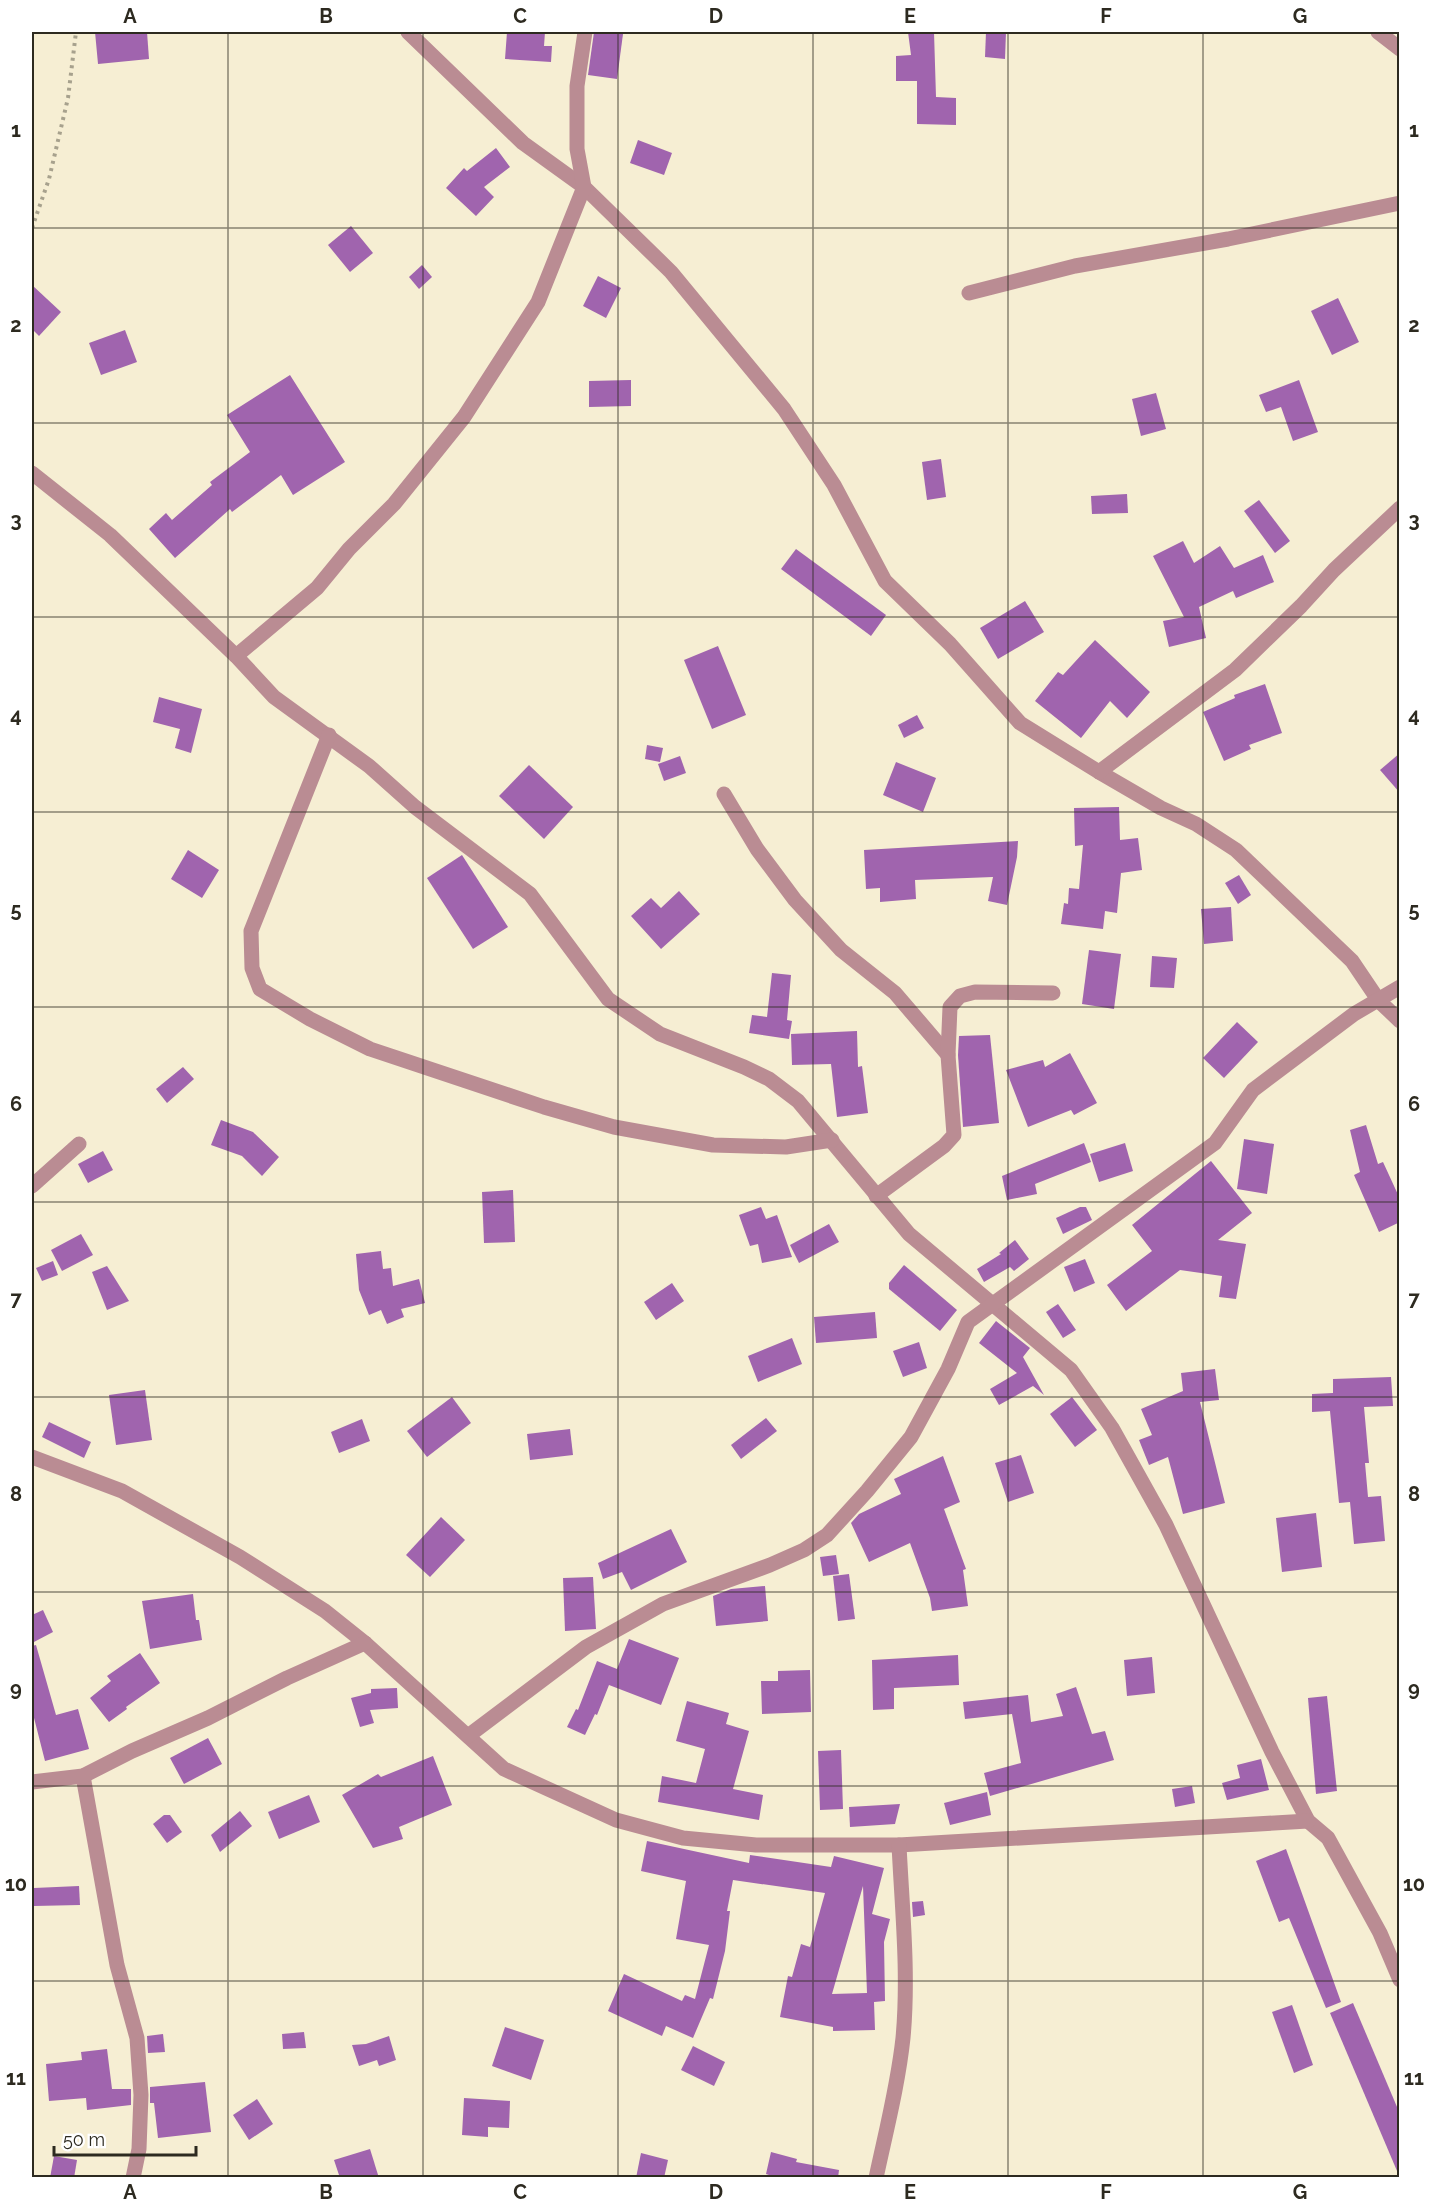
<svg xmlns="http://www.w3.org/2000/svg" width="1431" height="2209" font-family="Raleway,sans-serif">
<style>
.building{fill:#a064ae;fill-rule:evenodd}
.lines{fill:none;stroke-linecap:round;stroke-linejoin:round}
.path{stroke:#a7a18d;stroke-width:4;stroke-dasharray:3 4.5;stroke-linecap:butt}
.street{stroke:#ba8c93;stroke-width:15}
.grid{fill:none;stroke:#2d2a20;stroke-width:1.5;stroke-opacity:0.55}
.neatline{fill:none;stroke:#2d2a20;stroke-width:2}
.grid-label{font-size:20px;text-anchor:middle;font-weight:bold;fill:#2d2a20}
</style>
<rect width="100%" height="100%" fill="#f6eed3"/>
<!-- building -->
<g class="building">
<path d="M 95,32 L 147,32 L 149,59 L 98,64 Z"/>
<path d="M 507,32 L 545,32 L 544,46 L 552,46 L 551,62 L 505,59 Z"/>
<path d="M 594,32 L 623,34 L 617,79 L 588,75 Z"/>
<path d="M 908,32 L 934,32 L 936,97 L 956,98 L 956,125 L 917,124 L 917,81 L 896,81 L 896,56 L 911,55 Z"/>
<path d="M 986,32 L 1006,32 L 1005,59 L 985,57 Z"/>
<path d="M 638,140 L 672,153 L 664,175 L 630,163 Z"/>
<path d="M 496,148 L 510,167 L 484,187 L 494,197 L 476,216 L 446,188 L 464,168 L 467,171 Z"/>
<path d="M 351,226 L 373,253 L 350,272 L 328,245 Z"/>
<path d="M 422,265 L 432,277 L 419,289 L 409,277 Z"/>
<path d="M 598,276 L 621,288 L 606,318 L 583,306 Z"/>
<path d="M 32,285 L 61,312 L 39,336 L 32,329 Z"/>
<path d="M 1338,298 L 1359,342 L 1332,355 L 1311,311 Z"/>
<path d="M 125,330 L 137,362 L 101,375 L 89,343 Z"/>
<path d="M 290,375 L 345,462 L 293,495 L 281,475 L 232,512 L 230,509 L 175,558 L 149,529 L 166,513 L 172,520 L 212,485 L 210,482 L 250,452 L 227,415 Z"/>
<path d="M 631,380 L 631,406 L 589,407 L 589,381 Z"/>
<path d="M 1299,380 L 1318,432 L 1293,441 L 1281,407 L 1266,412 L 1259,395 Z"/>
<path d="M 1156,393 L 1166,429 L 1141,436 L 1132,399 Z"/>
<path d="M 941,459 L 946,497 L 927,500 L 922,462 Z"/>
<path d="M 1127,494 L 1128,513 L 1092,514 L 1091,496 Z"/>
<path d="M 1259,500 L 1290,541 L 1275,553 L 1244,511 Z"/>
<path d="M 1183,541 L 1194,563 L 1220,546 L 1234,568 L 1263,555 L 1274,582 L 1236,598 L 1233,591 L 1199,607 L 1206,638 L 1169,647 L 1163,621 L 1184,617 L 1153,556 Z"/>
<path d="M 796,549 L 886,615 L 871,636 L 781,569 Z"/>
<path d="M 1025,601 L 1044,632 L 998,659 L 980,628 Z"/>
<path d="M 1095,640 L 1150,692 L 1127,718 L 1110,701 L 1081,738 L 1035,701 L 1058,672 L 1063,675 Z"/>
<path d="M 718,646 L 746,715 L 712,729 L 684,660 Z"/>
<path d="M 1265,684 L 1282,733 L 1249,745 L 1251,749 L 1224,761 L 1203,712 L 1235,698 L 1234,695 Z"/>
<path d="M 159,697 L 202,709 L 191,753 L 175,748 L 180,729 L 153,722 Z"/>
<path d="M 917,715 L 924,728 L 904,738 L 898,725 Z"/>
<path d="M 647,745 L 663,748 L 660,762 L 645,759 Z"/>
<path d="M 1400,753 L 1400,793 L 1380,770 Z"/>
<path d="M 680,756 L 686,773 L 664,781 L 658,764 Z"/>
<path d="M 896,762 L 936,778 L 923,812 L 883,795 Z"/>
<path d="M 529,765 L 573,807 L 544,839 L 499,796 Z"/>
<path d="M 1119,807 L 1120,840 L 1138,838 L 1142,870 L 1121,873 L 1117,913 L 1105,911 L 1103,929 L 1061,924 L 1064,903 L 1068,904 L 1069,888 L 1079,889 L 1083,845 L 1075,846 L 1074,808 Z"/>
<path d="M 1018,841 L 1017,857 L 1007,905 L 988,901 L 993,877 L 915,880 L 916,899 L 880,902 L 880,888 L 866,889 L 864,850 Z"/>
<path d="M 188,850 L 219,870 L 202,898 L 171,879 Z"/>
<path d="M 462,855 L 508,927 L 473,949 L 427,878 Z"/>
<path d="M 1239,875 L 1251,895 L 1238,904 L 1225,883 Z"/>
<path d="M 679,891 L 700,914 L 661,949 L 631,916 L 651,898 L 661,908 Z"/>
<path d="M 1231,907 L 1233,941 L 1204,944 L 1201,909 Z"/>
<path d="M 1089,950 L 1121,954 L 1114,1009 L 1082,1004 Z"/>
<path d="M 1152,956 L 1177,958 L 1174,988 L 1150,987 Z"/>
<path d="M 772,973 L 791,975 L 787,1020 L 792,1021 L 789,1039 L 749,1033 L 752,1015 L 767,1017 Z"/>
<path d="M 1237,1022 L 1258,1042 L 1224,1078 L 1203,1058 Z"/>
<path d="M 857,1031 L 858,1067 L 862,1066 L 868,1113 L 837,1117 L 831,1064 L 792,1065 L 791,1034 Z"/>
<path d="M 990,1035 L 999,1123 L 963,1127 L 958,1055 L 959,1036 Z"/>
<path d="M 1070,1053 L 1097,1103 L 1074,1115 L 1071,1110 L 1028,1127 L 1006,1070 L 1043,1060 L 1045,1067 Z"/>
<path d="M 183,1067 L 194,1079 L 167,1103 L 156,1089 Z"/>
<path d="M 221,1120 L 253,1132 L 279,1157 L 262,1176 L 242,1156 L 211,1145 Z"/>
<path d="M 1366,1125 L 1378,1164 L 1383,1162 L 1400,1199 L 1400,1222 L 1379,1232 L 1354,1175 L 1360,1172 L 1350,1130 Z"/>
<path d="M 1244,1139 L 1274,1144 L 1267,1194 L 1237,1189 Z"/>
<path d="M 1084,1143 L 1091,1162 L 1035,1184 L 1037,1194 L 1007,1200 L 1002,1176 Z"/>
<path d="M 1125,1143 L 1133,1171 L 1099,1182 L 1090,1154 Z"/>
<path d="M 103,1151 L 113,1170 L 88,1183 L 78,1164 Z"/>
<path d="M 1211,1161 L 1252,1213 L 1218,1240 L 1246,1244 L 1236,1299 L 1219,1297 L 1222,1276 L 1180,1270 L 1126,1311 L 1107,1285 L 1152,1251 L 1132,1225 Z"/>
<path d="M 513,1190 L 515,1242 L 484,1243 L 482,1192 Z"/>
<path d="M 761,1207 L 766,1219 L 777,1215 L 792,1257 L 762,1263 L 758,1244 L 750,1246 L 739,1215 Z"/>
<path d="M 1080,1207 L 1086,1207 L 1092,1220 L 1063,1234 L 1056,1218 Z"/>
<path d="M 829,1224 L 839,1242 L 799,1263 L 790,1245 Z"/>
<path d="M 81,1234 L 93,1255 L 62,1271 L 51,1250 Z"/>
<path d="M 1015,1240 L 1029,1259 L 1014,1271 L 1010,1267 L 984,1282 L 977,1269 L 1001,1254 L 999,1253 Z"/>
<path d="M 381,1251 L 383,1269 L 391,1268 L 393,1286 L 419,1279 L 425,1303 L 401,1309 L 404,1317 L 387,1324 L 381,1310 L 369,1315 L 359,1290 L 356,1254 Z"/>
<path d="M 1085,1259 L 1095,1283 L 1074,1292 L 1064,1267 Z"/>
<path d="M 53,1261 L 58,1275 L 42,1281 L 36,1268 Z"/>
<path d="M 904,1265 L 957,1310 L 940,1331 L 889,1289 L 889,1283 Z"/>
<path d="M 107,1266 L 129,1301 L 107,1310 L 92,1272 Z"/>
<path d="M 672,1283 L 684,1301 L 656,1320 L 644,1302 Z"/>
<path d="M 1058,1304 L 1076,1330 L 1063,1338 L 1046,1312 Z"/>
<path d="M 875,1312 L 877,1338 L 816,1343 L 814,1317 Z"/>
<path d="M 996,1321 L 1030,1348 L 1023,1357 L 1044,1395 L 1033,1386 L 999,1405 L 990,1389 L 1017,1373 L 979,1343 Z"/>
<path d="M 792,1338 L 802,1364 L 758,1382 L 748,1356 Z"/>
<path d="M 919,1342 L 927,1368 L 903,1377 L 893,1351 Z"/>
<path d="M 1215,1369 L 1219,1400 L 1200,1402 L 1225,1503 L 1183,1514 L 1168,1457 L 1149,1465 L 1139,1440 L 1152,1435 L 1141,1409 L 1183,1391 L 1181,1373 Z"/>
<path d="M 1391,1377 L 1393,1406 L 1364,1407 L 1369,1463 L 1365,1463 L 1368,1497 L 1381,1496 L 1385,1541 L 1354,1544 L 1350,1502 L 1339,1503 L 1330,1411 L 1312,1412 L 1312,1394 L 1333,1393 L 1333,1379 Z"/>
<path d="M 145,1390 L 152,1440 L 116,1445 L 109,1395 Z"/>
<path d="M 452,1397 L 471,1423 L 427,1457 L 407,1431 Z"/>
<path d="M 1072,1397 L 1097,1430 L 1075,1447 L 1050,1414 Z"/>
<path d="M 766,1418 L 777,1431 L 741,1459 L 731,1445 Z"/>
<path d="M 362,1419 L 370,1441 L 339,1453 L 331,1432 Z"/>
<path d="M 49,1422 L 91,1442 L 84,1458 L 42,1437 Z"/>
<path d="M 570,1429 L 573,1455 L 530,1460 L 527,1434 Z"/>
<path d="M 1021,1455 L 1034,1493 L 1008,1502 L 995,1463 Z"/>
<path d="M 943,1456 L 960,1502 L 944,1509 L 966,1569 L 963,1570 L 968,1606 L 932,1611 L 930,1598 L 910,1543 L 869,1562 L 851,1523 L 859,1514 L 901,1494 L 894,1479 Z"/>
<path d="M 1316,1513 L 1322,1567 L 1282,1572 L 1276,1518 Z"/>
<path d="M 441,1517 L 465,1540 L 430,1577 L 406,1555 Z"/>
<path d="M 671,1529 L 687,1562 L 631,1590 L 622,1572 L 603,1579 L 598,1563 Z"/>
<path d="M 836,1555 L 839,1574 L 823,1576 L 820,1557 Z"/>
<path d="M 849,1574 L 855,1619 L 838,1621 L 833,1576 Z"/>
<path d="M 593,1577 L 596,1629 L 565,1631 L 563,1578 Z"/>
<path d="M 765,1586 L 768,1621 L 716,1626 L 713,1596 L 731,1589 Z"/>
<path d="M 193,1594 L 196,1620 L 199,1620 L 202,1640 L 150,1649 L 142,1601 Z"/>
<path d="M 43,1610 L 53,1632 L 32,1643 L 32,1615 Z"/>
<path d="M 629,1639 L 679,1658 L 661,1705 L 609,1685 L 597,1715 L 595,1714 L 585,1735 L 567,1727 L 576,1709 L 578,1710 L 597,1661 L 617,1669 Z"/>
<path d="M 36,1645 L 56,1715 L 78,1709 L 89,1749 L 45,1761 L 32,1710 L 32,1646 Z"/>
<path d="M 140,1653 L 160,1683 L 126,1707 L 127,1709 L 109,1722 L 90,1698 L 111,1681 L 107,1676 Z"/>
<path d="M 958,1655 L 959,1685 L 894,1688 L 894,1709 L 873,1710 L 872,1660 Z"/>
<path d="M 1152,1657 L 1155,1693 L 1127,1696 L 1124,1660 Z"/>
<path d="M 810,1670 L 811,1712 L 762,1714 L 761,1681 L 778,1681 L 778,1671 Z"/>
<path d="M 1076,1687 L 1092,1734 L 1105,1731 L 1114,1760 L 990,1796 L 984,1773 L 1021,1763 L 1012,1714 L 965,1719 L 963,1702 L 1028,1695 L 1031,1722 L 1063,1716 L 1056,1694 Z"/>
<path d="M 397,1688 L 398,1708 L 370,1710 L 374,1723 L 360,1727 L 351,1698 L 371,1693 L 371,1689 Z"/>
<path d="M 1327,1696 L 1337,1791 L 1316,1794 L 1308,1698 Z"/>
<path d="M 687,1701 L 729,1713 L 726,1724 L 749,1731 L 733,1789 L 763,1795 L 759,1820 L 658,1802 L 662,1776 L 696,1783 L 705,1749 L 676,1741 Z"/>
<path d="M 208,1738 L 222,1764 L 184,1784 L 170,1758 Z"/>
<path d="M 841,1750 L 843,1809 L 820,1810 L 818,1751 Z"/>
<path d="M 433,1756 L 452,1805 L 399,1827 L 403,1839 L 373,1848 L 342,1795 L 378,1774 L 381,1777 Z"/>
<path d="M 1261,1759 L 1269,1790 L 1227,1800 L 1222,1783 L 1240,1778 L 1237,1765 Z"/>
<path d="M 1192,1786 L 1195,1803 L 1175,1807 L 1172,1789 Z"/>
<path d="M 987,1792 L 991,1815 L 950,1825 L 944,1803 Z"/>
<path d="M 309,1795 L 320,1822 L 279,1839 L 268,1812 Z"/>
<path d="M 900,1804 L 895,1824 L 850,1827 L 849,1807 Z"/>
<path d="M 240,1811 L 252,1826 L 220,1852 L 211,1835 Z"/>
<path d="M 164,1815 L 170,1815 L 182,1832 L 167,1843 L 153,1824 Z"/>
<path d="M 647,1841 L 749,1863 L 750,1855 L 831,1867 L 834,1856 L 884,1868 L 872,1914 L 890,1919 L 884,1942 L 885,2001 L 874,2002 L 875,2030 L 833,2031 L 833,2027 L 780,2017 L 788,1976 L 792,1977 L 801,1944 L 810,1947 L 825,1893 L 733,1880 L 727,1911 L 730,1911 L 725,1951 L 713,1999 L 710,1998 L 693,2038 L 666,2026 L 662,2036 L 608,2011 L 624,1974 L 682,2001 L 685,1995 L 695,1999 L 709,1945 L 676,1939 L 686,1881 L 641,1871 ZM 863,1886 L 867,1993 L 832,1994 Z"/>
<path d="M 1286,1849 L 1341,2002 L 1326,2008 L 1289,1918 L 1279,1922 L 1256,1861 Z"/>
<path d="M 79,1886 L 80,1905 L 34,1906 L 34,1888 Z"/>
<path d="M 923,1901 L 925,1915 L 913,1917 L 912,1902 Z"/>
<path d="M 1353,2003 L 1400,2114 L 1400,2178 L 1330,2013 Z"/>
<path d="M 1292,2005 L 1313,2065 L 1294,2073 L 1272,2012 Z"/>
<path d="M 505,2027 L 544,2040 L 531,2080 L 492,2066 Z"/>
<path d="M 304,2032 L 306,2048 L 283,2049 L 282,2034 Z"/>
<path d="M 163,2034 L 165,2052 L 148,2053 L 147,2036 Z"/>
<path d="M 389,2036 L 396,2060 L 379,2066 L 377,2060 L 359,2066 L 352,2045 L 366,2044 Z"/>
<path d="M 693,2046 L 725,2062 L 714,2086 L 681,2070 Z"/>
<path d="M 107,2049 L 112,2089 L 131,2089 L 131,2105 L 87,2110 L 86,2098 L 49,2101 L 46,2064 L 82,2060 L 81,2052 Z"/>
<path d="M 205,2082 L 211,2132 L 158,2138 L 154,2103 L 150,2103 L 150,2087 Z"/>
<path d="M 464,2098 L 510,2101 L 509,2128 L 488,2127 L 488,2137 L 462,2135 Z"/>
<path d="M 257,2099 L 273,2124 L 249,2140 L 233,2115 Z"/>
<path d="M 370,2149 L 379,2178 L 340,2178 L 334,2160 Z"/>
<path d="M 771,2152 L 797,2159 L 796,2162 L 839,2170 L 838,2178 L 778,2178 L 766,2174 Z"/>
<path d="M 641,2153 L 668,2160 L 664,2178 L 636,2178 Z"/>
<path d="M 54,2156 L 77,2160 L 74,2178 L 50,2178 Z"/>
</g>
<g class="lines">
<!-- path -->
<path class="path" d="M 32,228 L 49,179 L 68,98 L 76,32"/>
<!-- street -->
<g class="street">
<path d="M 408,32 L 523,143 L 584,187 L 671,272 L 784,409 L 834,485 L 885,581 L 950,644 L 1020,723 L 1099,772 L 1161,808 L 1196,824 L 1236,850 L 1352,961 L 1379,1001 L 1400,1021"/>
<path d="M 1378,32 L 1400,49"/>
<path d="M 969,293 L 1075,266 L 1228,239 L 1400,203"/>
<path d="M 32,473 L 110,535 L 236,656 L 274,697 L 369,766 L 415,807 L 530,894 L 608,999 L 660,1034 L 744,1067 L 769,1079 L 798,1101 L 909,1234 L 1071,1370 L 1112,1428 L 1166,1525 L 1272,1752 L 1308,1821 L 1328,1838 L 1380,1933 L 1400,1980"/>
<path d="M 236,656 L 317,588 L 349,549 L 394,504 L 464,417 L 538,302 L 584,187 L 577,149 L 577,86 L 585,32"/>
<path d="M 329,735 L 251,931 L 252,968 L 260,989 L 310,1019 L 370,1049 L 544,1107 L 614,1127 L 713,1145 L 786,1147 L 832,1140"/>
<path d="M 1099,772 L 1235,670 L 1301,606 L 1334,570 L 1400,508"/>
<path d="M 724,794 L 757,849 L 795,900 L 841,950 L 895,993 L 948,1055"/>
<path d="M 32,1186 L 79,1144"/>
<path d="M 876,1196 L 944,1146 L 954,1135 L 948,1055 L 950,1007 L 960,996 L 975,992 L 1053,993"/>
<path d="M 32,1457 L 122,1491 L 240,1557 L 325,1611 L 365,1643 L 504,1769 L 616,1820 L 683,1838 L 756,1845 L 899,1845 L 1308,1821"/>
<path d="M 468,1736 L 586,1647 L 663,1604 L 770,1565 L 804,1550 L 827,1535 L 867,1491 L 911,1437 L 948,1369 L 968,1322 L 1215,1143 L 1253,1090 L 1354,1014 L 1400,987"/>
<path d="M 83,1776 L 117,1965 L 137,2038 L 141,2095 L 139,2149 L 133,2178"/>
<path d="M 32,1782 L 83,1776 L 132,1751 L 208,1718 L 287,1678 L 365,1643"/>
<path d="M 876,2178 C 886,2131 898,2085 903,2038 C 909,1974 902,1908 899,1845"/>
</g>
</g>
<!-- grid -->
<path class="grid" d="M 228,32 L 228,2178M 423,32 L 423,2178M 618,32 L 618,2178M 813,32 L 813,2178M 1008,32 L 1008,2178M 1203,32 L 1203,2178M 32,228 L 1400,228M 32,423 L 1400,423M 32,617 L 1400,617M 32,812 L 1400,812M 32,1007 L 1400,1007M 32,1202 L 1400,1202M 32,1397 L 1400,1397M 32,1592 L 1400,1592M 32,1786 L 1400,1786M 32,1981 L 1400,1981"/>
<!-- border -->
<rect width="1431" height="2209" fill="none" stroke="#ffffff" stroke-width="66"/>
<!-- scale -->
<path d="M54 2146v9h142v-9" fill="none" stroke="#2d2a20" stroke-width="3"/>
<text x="63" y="2146" font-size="18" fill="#2d2a20" stroke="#ffffff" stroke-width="4.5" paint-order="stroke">50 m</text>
<rect x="33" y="33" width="1365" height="2143" class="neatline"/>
<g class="grid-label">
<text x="130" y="23">A</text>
<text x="326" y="23">B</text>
<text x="520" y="23">C</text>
<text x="716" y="23">D</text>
<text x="910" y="23">E</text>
<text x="1106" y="23">F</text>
<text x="1300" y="23">G</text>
<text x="16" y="137">1</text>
<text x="1414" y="137">1</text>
<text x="16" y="332">2</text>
<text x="1414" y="332">2</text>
<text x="16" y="527">3</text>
<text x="1414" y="527">3</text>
<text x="16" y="722">4</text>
<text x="1414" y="722">4</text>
<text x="16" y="917">5</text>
<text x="1414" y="917">5</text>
<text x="16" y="1111">6</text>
<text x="1414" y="1111">6</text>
<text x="16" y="1306">7</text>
<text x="1414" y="1306">7</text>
<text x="16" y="1501">8</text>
<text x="1414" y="1501">8</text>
<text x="16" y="1696">9</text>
<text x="1414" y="1696">9</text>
<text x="16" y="1891">10</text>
<text x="1414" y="1891">10</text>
<text x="16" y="2085">11</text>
<text x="1414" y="2085">11</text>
<text x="130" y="2199">A</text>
<text x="326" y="2199">B</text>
<text x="520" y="2199">C</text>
<text x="716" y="2199">D</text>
<text x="910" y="2199">E</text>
<text x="1106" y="2199">F</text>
<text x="1300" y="2199">G</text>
</g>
</svg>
